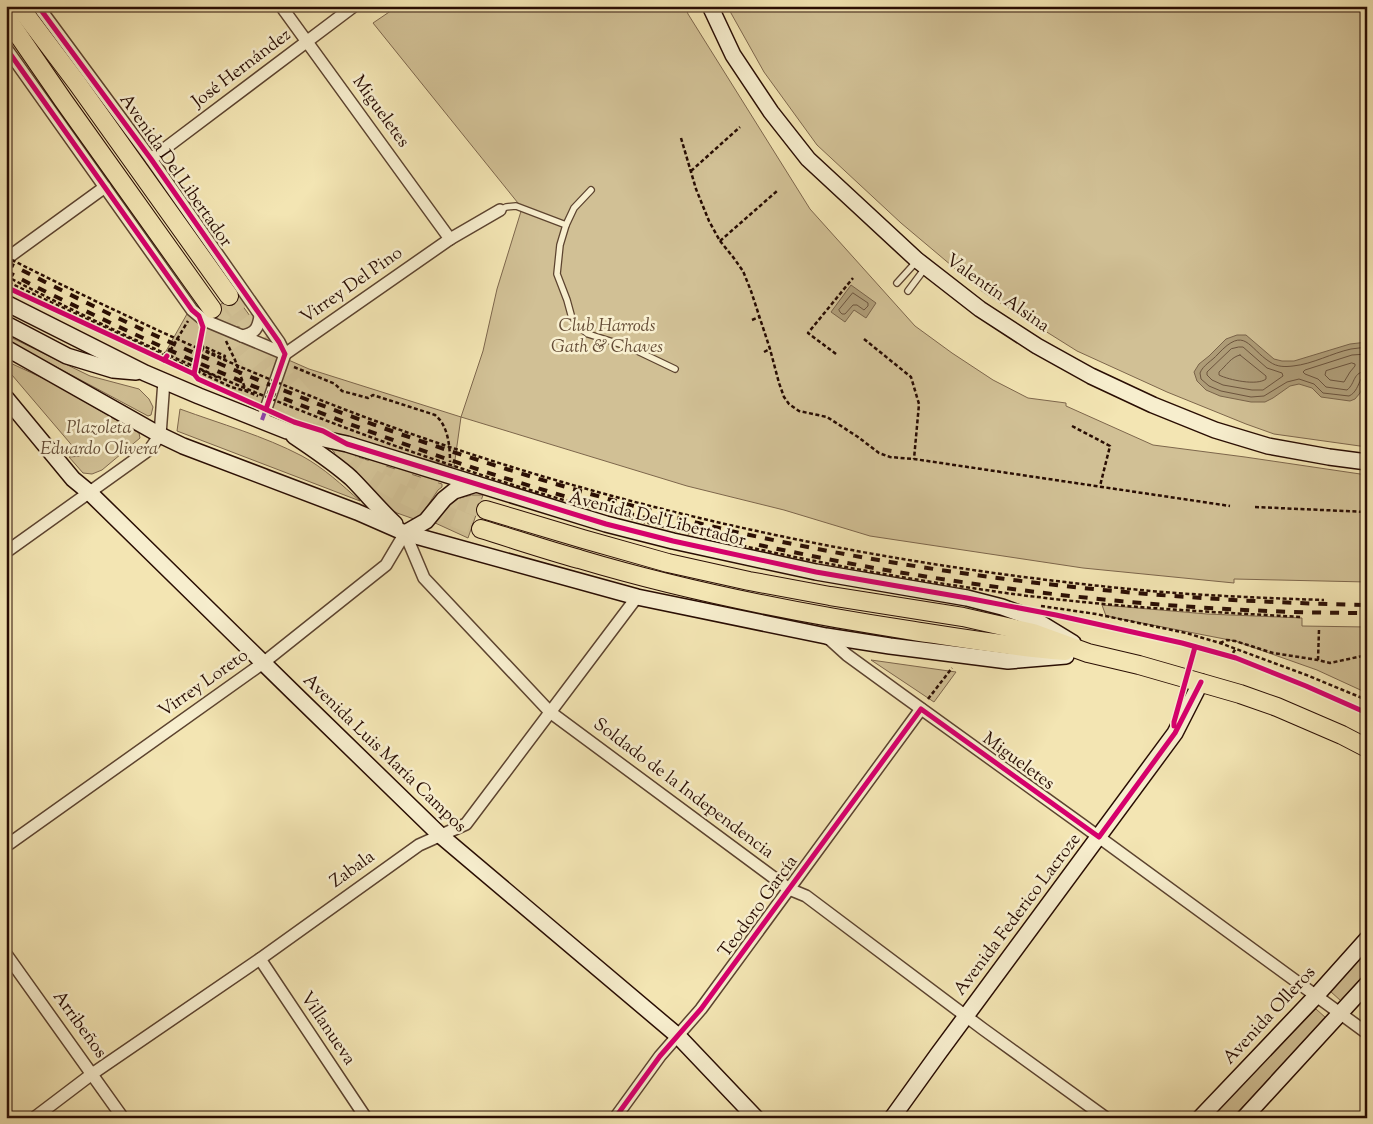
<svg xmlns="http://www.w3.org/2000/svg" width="1373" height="1124" font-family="'Sorts Mill Goudy',serif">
	<rect width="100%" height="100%" fill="#f3e5b3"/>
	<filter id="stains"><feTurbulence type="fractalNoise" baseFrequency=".004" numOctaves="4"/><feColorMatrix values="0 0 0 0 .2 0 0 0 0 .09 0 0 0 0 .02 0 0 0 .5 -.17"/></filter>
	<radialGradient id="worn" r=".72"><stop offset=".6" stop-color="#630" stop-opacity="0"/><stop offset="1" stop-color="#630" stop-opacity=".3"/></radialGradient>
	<!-- green -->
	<g fill="#d1c095" stroke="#7d664c">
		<path d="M398 6H685L688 14 810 209 915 326 952 353 993 380 1028 398 1066 403V406L1153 445 1245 457 1367 475V582L1234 579V583L1083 568 870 536 784 510 687 486 461 417 454 467 369 444 294 420 161 360 187 314 195 319 309 369 461 417 483 351 497 289 522 208 373 23Z"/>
		<path d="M727 6H1367V447L1274 434 1246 424 1167 392 1077 351 983 292 901 223 817 145 764 72Z"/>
		<path d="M234 294 250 316C248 338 217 321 206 316Z"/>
		<path d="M6 335 90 376 139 389 149 399 153 407 151 415 148 416 6 340Z"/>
		<path d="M6 361 49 381 139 433 140 438 102 470 92 474 83 473 69 457 81 456 6 368Z"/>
		<path d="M180 409C221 424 264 436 302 456 324 468 342 485 360 501L177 431Z"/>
		<path d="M330 448 442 484V487L438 490 420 517 414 519 397 513 392 510 361 478Z"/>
		<path d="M473 495H483L468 538 433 522C447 505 450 499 473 495Z"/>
		<path d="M1102 605 1207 614 1302 618V626L1367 627V693L1317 670 1235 641 1106 616Z"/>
		<path d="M871 660 956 672 934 702Z"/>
		<path d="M1367 950V973L1341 1001 1330 991Z"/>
		<path d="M1316 1009 1326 1018 1232 1118H1208Z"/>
	</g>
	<!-- water -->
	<g fill="#ae9c77" stroke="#796349">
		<path d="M851 285 876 303 866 318 854 310 845 322 831 312Z"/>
		<path d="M1237 335H1246L1274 359 1282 361H1294L1350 344 1367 342V378L1360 393 1355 399 1350 401 1321 397 1312 388 1299 384 1290 386 1273 398 1265 402H1251L1220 396 1206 390 1197 381 1194 372 1199 364 1209 356 1226 339Z"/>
	</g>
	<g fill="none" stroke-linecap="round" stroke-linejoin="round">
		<!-- shore -->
		<g stroke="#6c543d" stroke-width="1">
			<path d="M853 293 868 303V306L864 310 857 305H853L845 314H842L840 312 839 310Z"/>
			<path d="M1239 347H1243L1267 368 1282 373 1283 376 1263 390H1252L1223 385 1212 380 1207 375V372L1231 349Z"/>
			<path d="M1367 347C1362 348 1356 348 1351 349 1332 353 1313 364 1293 366 1285 367 1277 367 1270 362 1248 348 1245 325 1218 354 1212 361 1203 365 1200 373L1201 379 1209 386 1221 391 1251 397 1264 396 1287 382 1299 379 1314 384 1323 393 1349 396C1356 393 1358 385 1361 379L1367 378"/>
			<path d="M1367 354 1352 355 1305 370 1303 372 1305 374 1318 379 1326 387 1347 390C1356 383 1352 372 1367 371"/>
			<path d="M1240 355 1266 376V379C1257 386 1229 380 1219 375V372C1226 366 1231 357 1240 355Z"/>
			<path d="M1352 363 1355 364V366L1350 372 1344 382 1330 380 1325 375 1326 371Z"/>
		</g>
		<!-- primary-tunnel -->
		<g stroke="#d5c599" stroke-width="18" stroke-dasharray="18 9" stroke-linecap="butt">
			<path d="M229 296 287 378 321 417 367 454 398 472 443 495 486 510"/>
			<path d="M212 309C263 375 315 442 388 486 417 503 450 516 481 529"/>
		</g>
		<!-- lane casing -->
		<g stroke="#5c432f" stroke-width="8">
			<g id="lane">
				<path d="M591 190 574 208 566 225 560 245 557 274 567 300 573 322 588 334 629 347 675 369"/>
				<path d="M500 210 506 207 516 206 566 225"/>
				<path d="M897 283 916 262"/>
				<path d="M908 291 926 267"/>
			</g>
		</g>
		<!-- street casing -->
		<g stroke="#5c432f" stroke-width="14">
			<g id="street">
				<path d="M38 6 151 159 279 342 285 354"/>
				<path d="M281 6 450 239"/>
				<path d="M6 48 192 310 204 320 285 354"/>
				<path d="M151 159 354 6"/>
				<path d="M6 259 105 187"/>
				<path d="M242 336C255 333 258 329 260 316"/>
				<path d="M262 420 285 354 450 239 500 210"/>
				<path d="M405 533 424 578 550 712 789 889 806 896 983 1029 1106 1118"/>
				<path d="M6 552 150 449 160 435 164 381"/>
				<path d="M826 636 847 655 902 695 1081 824 1367 1033"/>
				<path d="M6 846 263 663 386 565 405 533"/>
				<path d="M6 954 123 1118"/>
				<path d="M260 959 366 1118"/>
				<path d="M34 1118 92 1074 260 959 419 845 466 824 637 597"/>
				<path d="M615 1118 660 1056 701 1009 921 709"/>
			</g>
		</g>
		<!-- secondary casing -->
		<g stroke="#290d03" stroke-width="18">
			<g id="secondary">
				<path d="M710 6 733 55 771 112 808 159 917 260 980 309 1037 346 1091 376 1153 405 1215 430 1268 446 1329 457 1367 462"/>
				<path d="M6 303 145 373 199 396 287 431 347 444 606 524 673 541 816 572 967 598 1002 607 1032 618 1073 643"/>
				<path d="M6 324 67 356 113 370 136 372"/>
				<path d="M6 348 160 435 183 446 357 512 405 533 637 597 826 636 890 646 1008 661 1066 656"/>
				<path d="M6 398 73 479 90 493 294 693 440 835 678 1036 756 1118"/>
				<path d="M294 436C313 449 333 462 351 478 366 493 379 509 395 524"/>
				<path d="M405 533 426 521 444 499 454 491 476 484"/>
				<path d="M892 1118 938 1054 1175 733 1201 682"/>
				<path d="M1200 1118 1316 996 1367 939"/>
				<path d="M1244 1118 1367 984"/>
			</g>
		</g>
		<!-- primary casing -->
		<g stroke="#290d03" stroke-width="20">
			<g id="primary">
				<path d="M19 6 77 83 229 296"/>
				<path d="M6 17 63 100 212 309"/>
				<path d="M486 510 583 539 668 563 749 581 830 596 963 617 1033 633 1088 653 1139 665 1240 694 1277 707 1342 735 1367 748"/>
				<path d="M481 529C514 539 546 550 579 559 686 591 797 613 908 630 960 638 1012 647 1065 651"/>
			</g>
		</g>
		<!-- path -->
		<g stroke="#290d03" stroke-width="2.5" stroke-dasharray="4 2.5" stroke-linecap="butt">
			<path d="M681 138 696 189 709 221 720 241 733 257 743 271 751 291 770 349 779 383 784 397 789 404 799 411 827 417 858 437 879 453 890 457 914 459 1230 506"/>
			<path d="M691 171 740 127"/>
			<path d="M720 241 777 191"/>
			<path d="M6 276 10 283 231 387 246 391 258 396"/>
			<path d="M752 320 759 317"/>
			<path d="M864 339 911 377 919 404 914 459"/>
			<path d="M226 341 235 360 246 391"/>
			<path d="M764 352 770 349"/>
			<path d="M836 354 808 333 853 278"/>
			<path d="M167 356 188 321"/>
			<path d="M224 358 225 356 203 346V349L226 360"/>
			<path d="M294 367 335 384 342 391 368 398 373 395 435 415C448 425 450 446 450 462"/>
			<path d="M199 372V369L221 379"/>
			<path d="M1072 426 1110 446 1100 486"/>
			<path d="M1255 507 1367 512"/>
			<path d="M1041 606 1096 614 1186 633 1220 643 1309 676 1367 700"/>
			<path d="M1220 643 1227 640 1235 641 1273 653 1318 660 1330 663 1367 655"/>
			<path d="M1233 653 1236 648"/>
			<path d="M1318 660 1319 630"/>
			<path d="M1364 680 1367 678"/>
			<path d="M928 699 952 668"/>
		</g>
		<!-- lane -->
		<use href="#lane" stroke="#f7eece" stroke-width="5.5"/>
		<!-- street -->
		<use href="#street" stroke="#f7eece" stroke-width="11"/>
		<!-- secondary -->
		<use href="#secondary" stroke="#f7eece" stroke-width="15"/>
		<!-- primary -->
		<use href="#primary" stroke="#f3e5b3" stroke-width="18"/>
		<!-- rail -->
		<g stroke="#290d03" stroke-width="4" stroke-dasharray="9 9" stroke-linecap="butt">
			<path d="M6 262C76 298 146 333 218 363 338 415 461 457 587 493 644 509 701 525 759 537 959 580 1162 601 1367 605"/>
			<path d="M6 271C35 287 65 301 94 315 173 353 252 387 334 418 441 459 550 495 662 522"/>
			<path d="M759 545C797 553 836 561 874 568 1036 596 1202 613 1367 613"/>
		</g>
		<!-- path-bridge -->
		<g stroke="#290d03" stroke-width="2.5" stroke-dasharray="4 2.5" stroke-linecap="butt">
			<path d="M6 257C117 313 230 365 346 410 604 508 877 566 1151 591 1209 596 1266 598 1324 600"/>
			<path d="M6 276C304 432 619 534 951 585 980 589 1009 594 1038 597 1126 608 1214 612 1302 617"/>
		</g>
		<!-- quiet -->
		<path stroke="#8e44ad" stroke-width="4" stroke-dasharray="8 4" stroke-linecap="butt" d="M262 420 267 406"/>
		<!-- cycleway casing -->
		<g stroke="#f7eece" stroke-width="8">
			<g id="cycleway">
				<path d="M38 6 151 159 279 342 285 354 266 409"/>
				<path d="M6 48 192 310 199 316 203 327 194 374"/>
				<path d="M6 287 164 360 167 356"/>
				<path d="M164 360 194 374 198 379 294 422 323 431 347 444 606 524 673 541 816 572 967 598 1056 615 1182 643 1236 658 1306 686 1367 713"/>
				<path d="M1174 726V722L1195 647"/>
				<path d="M615 1118 660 1056 701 1009 921 709 1099 837 1175 733 1201 682"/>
			</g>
		</g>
		<!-- cycleway -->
		<use href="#cycleway" stroke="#d6006c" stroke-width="5"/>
	</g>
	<g text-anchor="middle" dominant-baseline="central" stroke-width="5" stroke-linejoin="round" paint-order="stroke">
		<!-- street labels -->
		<g font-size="18" fill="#290d03" stroke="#f7eece">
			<text transform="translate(242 69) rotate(-37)">José Hernández</text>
			<text transform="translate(380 112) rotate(54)">Migueletes</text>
			<text transform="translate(175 171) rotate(55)">Avenida Del Libertador</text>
			<text transform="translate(352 286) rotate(-35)">Virrey Del Pino</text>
			<text transform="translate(997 294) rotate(35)">Valentín Alsina</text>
			<text transform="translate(657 520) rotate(14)">Avenida Del Libertador</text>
			<text transform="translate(204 684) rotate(-35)">Virrey Loreto</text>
			<text transform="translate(384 754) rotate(44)">Avenida Luis María Campos</text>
			<text transform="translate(1018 762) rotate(36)">Migueletes</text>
			<text transform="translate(683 789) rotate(37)">Soldado de la Independencia</text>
			<text transform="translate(353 870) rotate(-36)">Zabala</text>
			<text transform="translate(759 907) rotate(-54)">Teodoro García</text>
			<text transform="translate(1018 915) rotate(-53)">Avenida Federico Lacroze</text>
			<text transform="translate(1270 1016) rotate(-47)">Avenida Olleros</text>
			<text transform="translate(79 1025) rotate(54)">Arribeños</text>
			<text transform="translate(327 1029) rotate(56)">Villanueva</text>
		</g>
		<!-- park labels -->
		<g font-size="18" font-style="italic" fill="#644c36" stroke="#f7eece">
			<text x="607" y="327">Club Harrods<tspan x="607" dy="21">Gath &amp; Chaves</tspan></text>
			<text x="99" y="429">Plazoleta<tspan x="99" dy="21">Eduardo Olivera</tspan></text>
		</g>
	</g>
	<!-- margin -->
	<rect width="1373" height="1124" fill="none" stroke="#f3e5b3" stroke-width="25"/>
	<rect x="8" y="8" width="1358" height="1109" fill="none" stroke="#290d03" stroke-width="2.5"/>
	<rect x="12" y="12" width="1348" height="1099" fill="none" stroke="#290d03"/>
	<rect width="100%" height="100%" filter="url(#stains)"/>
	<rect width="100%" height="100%" fill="url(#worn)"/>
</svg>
